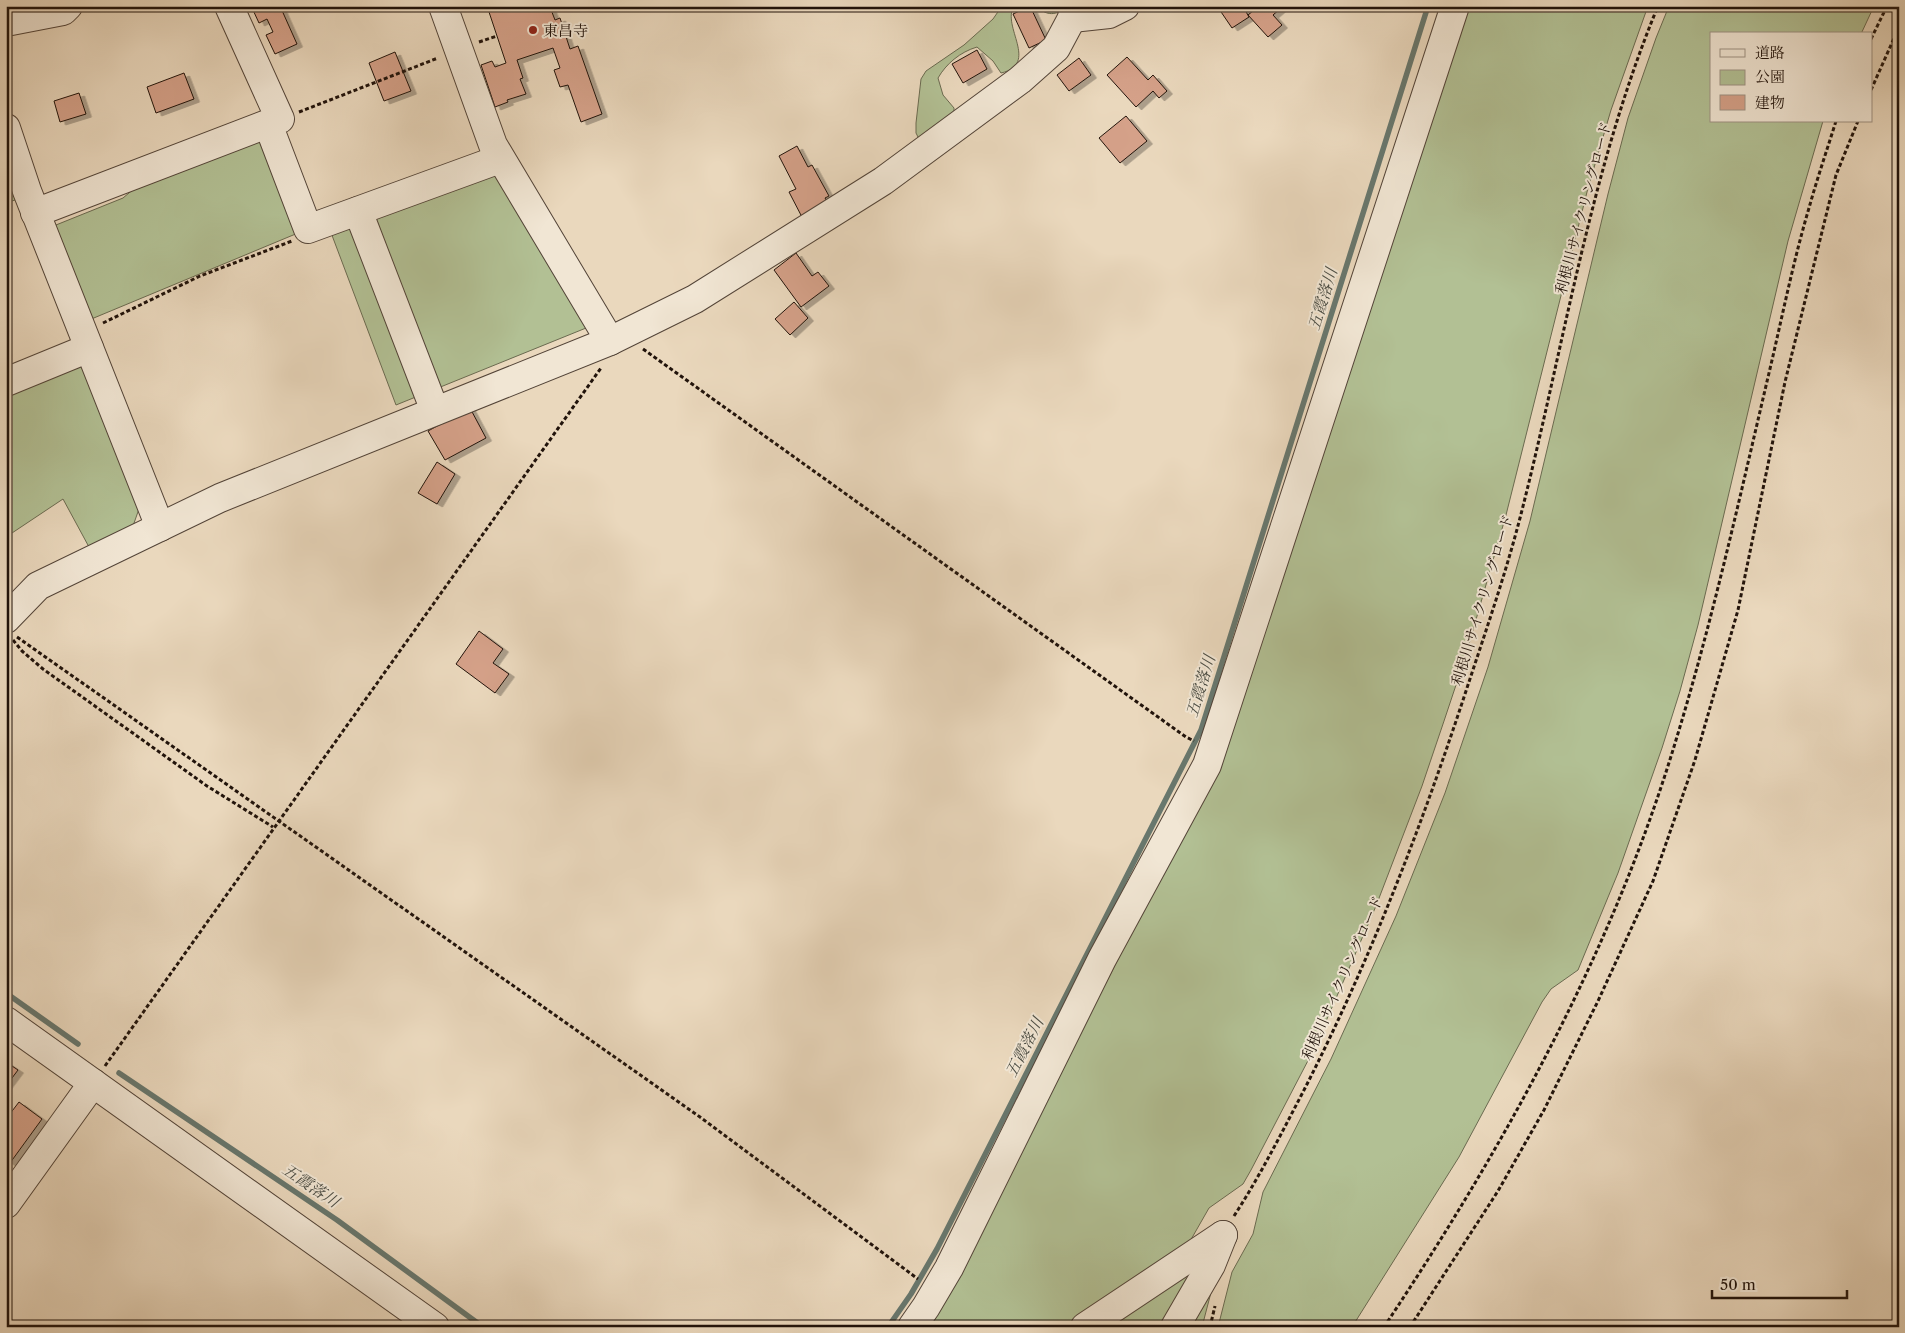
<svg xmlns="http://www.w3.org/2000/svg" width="1905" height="1333" font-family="'Libre Caslon Text','Noto Serif JP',serif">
	<defs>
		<filter id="shadow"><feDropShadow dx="5.5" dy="3" stdDeviation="0" flood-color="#0004"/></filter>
	</defs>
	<rect width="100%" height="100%" fill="#ead8bd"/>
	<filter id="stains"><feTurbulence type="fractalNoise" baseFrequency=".004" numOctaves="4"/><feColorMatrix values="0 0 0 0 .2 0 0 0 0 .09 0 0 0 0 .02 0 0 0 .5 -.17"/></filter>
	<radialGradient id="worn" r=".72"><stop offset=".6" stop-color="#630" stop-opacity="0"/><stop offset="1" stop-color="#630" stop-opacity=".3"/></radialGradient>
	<!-- green -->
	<g fill="#b2c094" stroke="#6a6a50">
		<path d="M1002 6H1014C1001 26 1040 64 1001 73L993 61 977 47C960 52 946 64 938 78L943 95 954 108V114L921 143 916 133V123L921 79 926 71 964 45 993 19Z"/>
		<path d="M1036 6H1066L1065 9C1053 16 1046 15 1036 6Z"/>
		<path d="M1462 6H1648L1611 110 1588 188 1506 515 1465 658 1444 721 1422 786 1376 906 1347 973 1313 1051 1251 1170 1243 1184 1209 1208 1189 1243 1066 1327H923L1064 1065 1217 765Z"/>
		<path d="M1669 6H1874L1861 34H1711V121H1823L1788 241 1698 625 1680 691 1662 748 1618 873 1578 970 1551 989 1542 1002 1459 1157 1352 1327H1218L1232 1272 1253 1234 1263 1192 1331 1059 1396 916 1445 793 1488 667 1530 521 1608 194 1628 118 1656 38Z"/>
		<path d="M264 138 298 233 89 320 51 227 123 198 136 187Z"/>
		<path d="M6 151 21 198 6 203Z"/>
		<path d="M493 167 591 326 396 405 330 230Z"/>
		<path d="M80 358 140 506 133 526 89 547 63 499 6 537V387Z"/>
		<path d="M1197 1264 1161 1327H1106Z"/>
		<path d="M1215 1277 1202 1327H1183Z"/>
	</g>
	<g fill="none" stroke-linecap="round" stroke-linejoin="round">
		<!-- stream -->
		<g stroke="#68776d" stroke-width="5.5">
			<path d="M6 993 78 1044"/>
			<path d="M119 1073 337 1220 483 1327"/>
			<path d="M888 1327 911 1294 937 1249 1201 730 1428 6"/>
		</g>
	</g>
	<!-- building -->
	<g fill="#d5a189" stroke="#21130b" filter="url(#shadow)">
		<path d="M249 6H280L297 44 275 54 266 35 273 32 267 19 259 23 253 10 251 11Z"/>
		<path d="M487 6H553L550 7 555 20 560 18 570 49 578 46 602 114 581 122 568 85 560 87 554 70 560 68 553 48 517 60 523 78 520 79 526 94 507 100 508 102 495 107 481 65 492 61 495 67 506 63Z"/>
		<path d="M1030 6 1046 40 1029 48 1013 14Z"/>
		<path d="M1217 6H1246L1245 10 1249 17 1232 28Z"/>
		<path d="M1259 6H1277L1280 9 1273 15 1282 25 1268 37 1248 15Z"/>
		<path d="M977 50 987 69 963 83 952 64Z"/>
		<path d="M395 52 411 91 384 101 369 63Z"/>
		<path d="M1127 57 1148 80 1153 75 1167 91 1159 98 1153 91 1136 107 1107 75Z"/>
		<path d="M1079 58 1091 75 1069 91 1057 75Z"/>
		<path d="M184 73 194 99 156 113 147 87Z"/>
		<path d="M79 93 86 114 60 122 54 101Z"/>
		<path d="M1126 116 1147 141 1120 163 1099 138Z"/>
		<path d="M797 146 808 167 812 165 829 196 825 198 829 205 803 219 789 192 796 189 779 156Z"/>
		<path d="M796 253 812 276 818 272 829 286 801 307 774 270Z"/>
		<path d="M794 302 808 318 790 335 775 319Z"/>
		<path d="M470 408 486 438 445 460 428 431Z"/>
		<path d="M437 462 455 474 437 504 418 493Z"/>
		<path d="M479 631 503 649 493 663 509 674 495 693 456 664Z"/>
		<path d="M6 1062 18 1070 6 1086Z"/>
		<path d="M19 1102 42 1119 10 1163 6 1160V1119Z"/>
	</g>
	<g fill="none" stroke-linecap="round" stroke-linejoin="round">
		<!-- minor casing -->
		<g stroke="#534438" stroke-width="30">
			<g id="minor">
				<path d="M443 6 493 145 610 341"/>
				<path d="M1072 18 1109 14 1125 6"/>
				<path d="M6 22 63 11 68 6"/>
				<path d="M268 124 308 229 500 159"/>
				<path d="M6 128 27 191 160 527"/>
				<path d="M358 211 435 411"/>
				<path d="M35 213 280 119 229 6"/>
				<path d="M6 382 89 348"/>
				<path d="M6 619 38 586 220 498 610 341 695 299 883 181 1020 80 1056 48 1072 18 1074 6"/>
				<path d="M6 1021 435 1327"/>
				<path d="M6 1204 93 1083"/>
				<path d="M912 1327 926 1307 949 1268 1102 959 1207 765 1455 6"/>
				<path d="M1085 1327 1223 1235"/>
				<path d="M1175 1327 1211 1265 1223 1235"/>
			</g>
		</g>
		<!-- path -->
		<g stroke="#21130b" stroke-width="3" stroke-dasharray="4 2.5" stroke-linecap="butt">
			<path d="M1871 39 1887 6"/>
			<path d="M479 42 497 36"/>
			<path d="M1871 90 1899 27"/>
			<path d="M299 112 438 58"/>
			<path d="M103 323 200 276 292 241"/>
			<path d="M643 349 1186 737 1194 741"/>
			<path d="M17 637 700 1117 918 1279"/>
			<path d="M13 640 22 651 43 669 207 786 273 827"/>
			<path d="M105 1066 601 368"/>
			<path d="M1234 1216C1260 1176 1281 1134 1303 1092 1369 963 1421 828 1466 691 1485 633 1505 576 1520 518 1564 347 1590 170 1658 6"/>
			<path d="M1210 1327 1215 1306"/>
			<path d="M1384 1327C1506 1144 1613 950 1676 740 1713 619 1740 496 1769 373 1782 318 1793 262 1809 208 1817 179 1827 150 1836 121"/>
			<path d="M1410 1327 1498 1191 1544 1110 1598 1001 1653 881 1695 760 1738 610 1785 382 1836 175 1858 121"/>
		</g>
		<!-- minor -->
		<use href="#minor" stroke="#f1e6d4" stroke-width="28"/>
	</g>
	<!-- markers -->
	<circle fill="#8f2418" stroke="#f1e6d4" stroke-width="2" cx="533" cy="30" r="5"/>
	<g text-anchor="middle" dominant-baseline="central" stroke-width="4" stroke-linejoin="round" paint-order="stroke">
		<!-- poi labels -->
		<g font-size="15" fill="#21130b" stroke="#f1e6d4" text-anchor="start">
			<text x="543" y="30">東昌寺</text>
		</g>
		<!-- street labels -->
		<g font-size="15" fill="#21130b" stroke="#f1e6d4">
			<text transform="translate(1583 208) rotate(-75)">利根川サイクリングロード</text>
			<text transform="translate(1482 600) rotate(-73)">利根川サイクリングロード</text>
			<text transform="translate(1342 978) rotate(-66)">利根川サイクリングロード</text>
		</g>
		<!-- water labels -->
		<g font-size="16" font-style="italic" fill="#4b4d44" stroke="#f1e6d4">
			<text transform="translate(1322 299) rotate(-73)">五霞落川</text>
			<text transform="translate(1200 686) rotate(-73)">五霞落川</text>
			<text transform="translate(1024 1047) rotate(-63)">五霞落川</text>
			<text transform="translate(311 1185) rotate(34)">五霞落川</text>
		</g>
	</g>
	<!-- margin -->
	<rect width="1905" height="1333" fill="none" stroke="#ead8bd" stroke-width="25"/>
	<rect x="8" y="8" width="1890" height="1318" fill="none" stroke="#21130b" stroke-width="2.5"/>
	<rect x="12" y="12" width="1880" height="1308" fill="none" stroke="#21130b"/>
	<!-- legend -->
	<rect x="1710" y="32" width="162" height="90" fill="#f1e6d4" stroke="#9e9284"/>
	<rect x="1720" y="49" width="25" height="8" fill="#f1e6d4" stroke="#9e9284"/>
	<text x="1755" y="58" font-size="15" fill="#21130b">道路</text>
	<rect x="1720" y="70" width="25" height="15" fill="#b2c094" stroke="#9e9284"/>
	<text x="1755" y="82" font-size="15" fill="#21130b">公園</text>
	<rect x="1720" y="95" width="25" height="15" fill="#d5a189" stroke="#9e9284"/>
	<text x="1755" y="108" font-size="15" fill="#21130b">建物</text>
	<!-- scale -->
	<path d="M1712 1290v8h135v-8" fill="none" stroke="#21130b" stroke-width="2.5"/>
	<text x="1720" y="1290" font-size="15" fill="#21130b" stroke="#f1e6d4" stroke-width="4" paint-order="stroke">50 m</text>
	<rect width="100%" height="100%" filter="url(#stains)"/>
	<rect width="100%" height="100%" fill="url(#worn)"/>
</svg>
